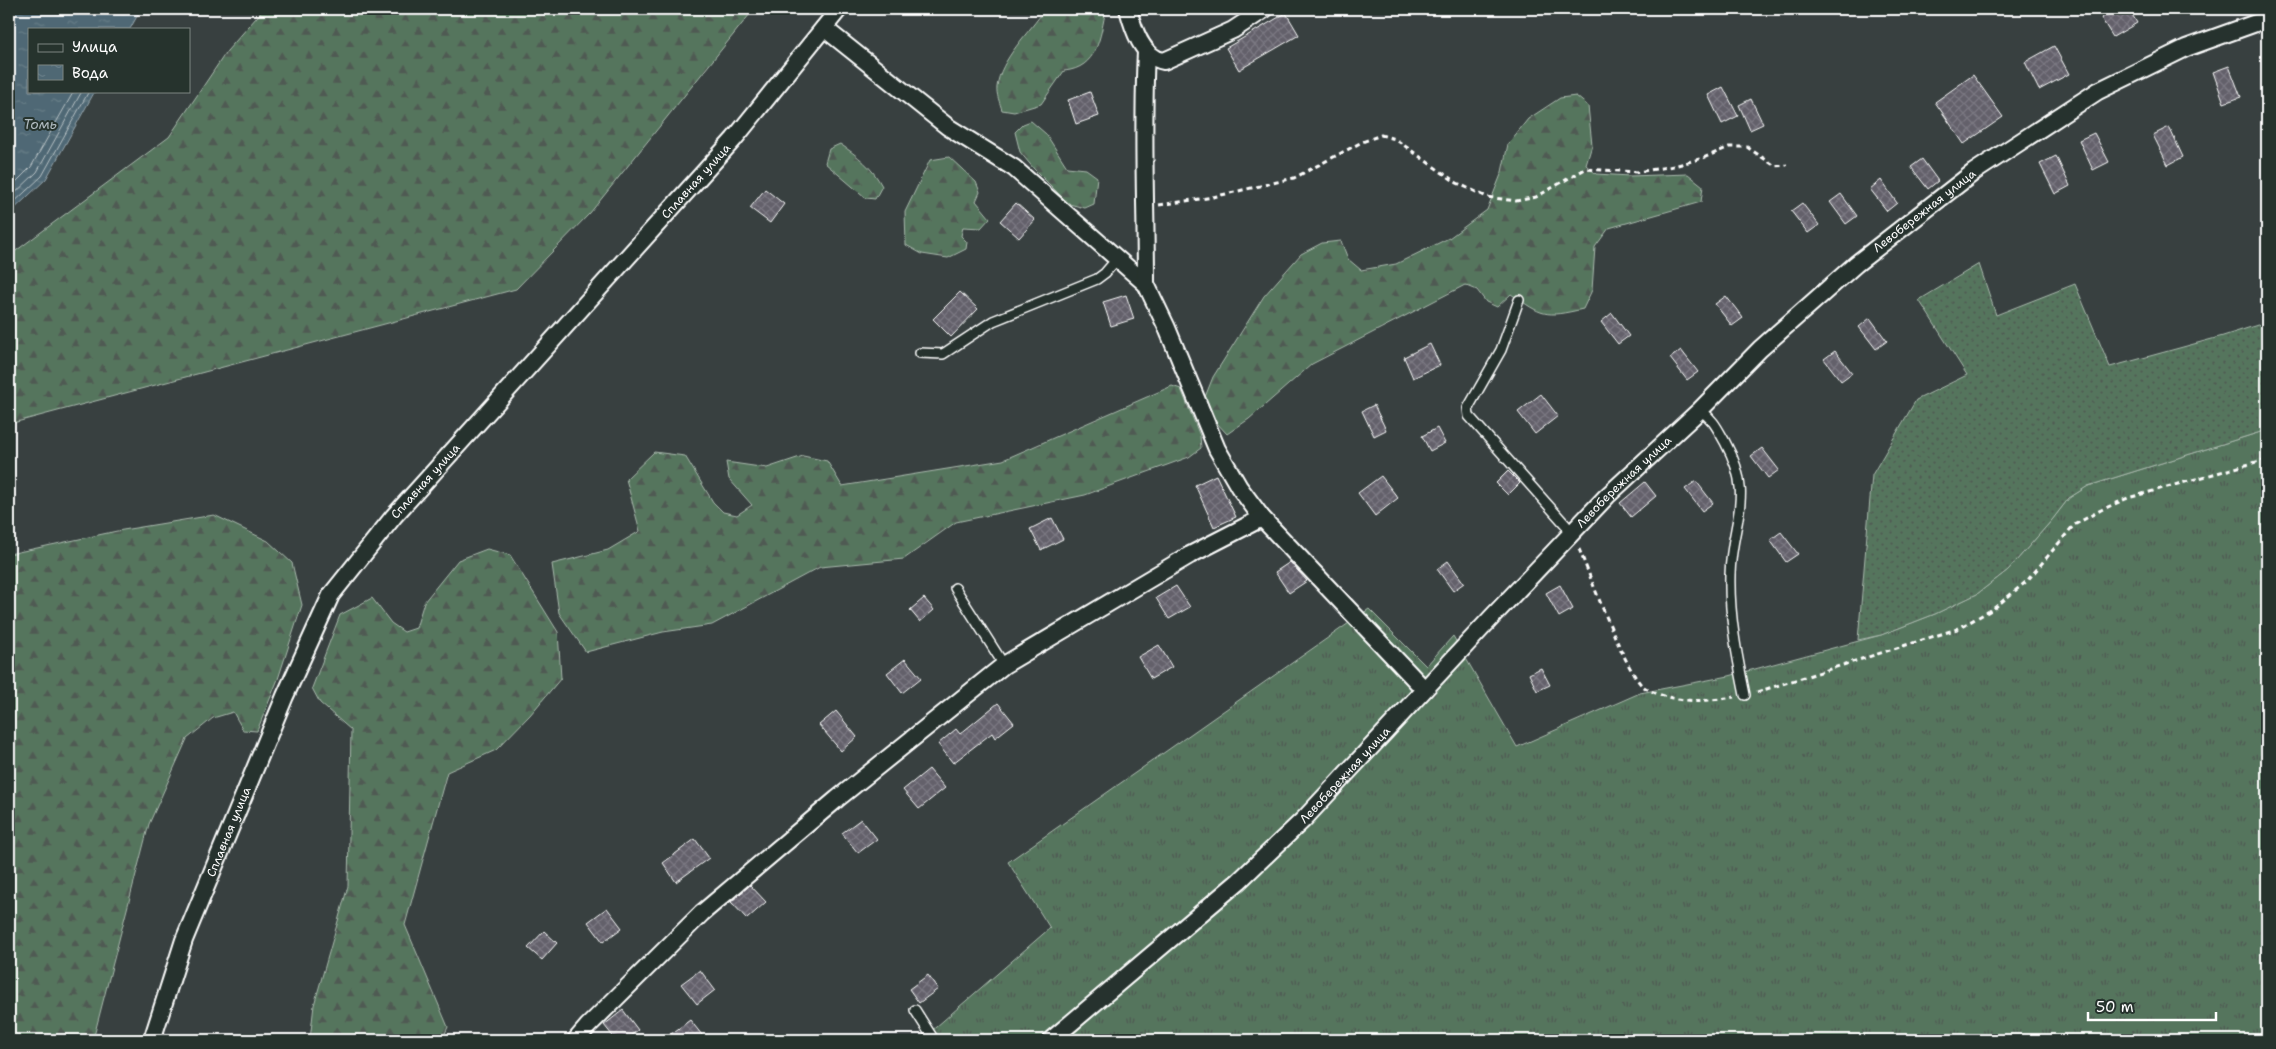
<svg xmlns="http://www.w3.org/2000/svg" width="2276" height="1049" font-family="'Shantell Sans',sans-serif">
	<defs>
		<pattern id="grass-tufts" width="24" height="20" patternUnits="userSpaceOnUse" patternTransform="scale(1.25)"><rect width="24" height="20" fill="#55745d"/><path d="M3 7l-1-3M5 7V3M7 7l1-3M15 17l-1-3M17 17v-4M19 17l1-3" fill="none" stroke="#4f5a52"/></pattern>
		<pattern id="forest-firs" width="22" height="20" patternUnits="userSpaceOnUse" patternTransform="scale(1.25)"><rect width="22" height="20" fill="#55745d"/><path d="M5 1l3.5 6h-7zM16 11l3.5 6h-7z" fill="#4f5a52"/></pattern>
		<pattern id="garden-dots" width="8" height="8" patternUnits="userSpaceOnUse" patternTransform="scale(1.25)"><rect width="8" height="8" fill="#55745d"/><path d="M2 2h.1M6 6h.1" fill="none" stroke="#4f5a52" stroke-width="1.8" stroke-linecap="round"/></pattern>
		<pattern id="water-ripples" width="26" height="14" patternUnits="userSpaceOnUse" patternTransform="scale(1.25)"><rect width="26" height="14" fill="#4f6874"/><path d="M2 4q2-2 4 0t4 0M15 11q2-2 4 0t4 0" fill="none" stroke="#697f89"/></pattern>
		<pattern id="building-cross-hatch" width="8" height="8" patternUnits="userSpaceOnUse" patternTransform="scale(1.25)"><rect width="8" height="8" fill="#63606b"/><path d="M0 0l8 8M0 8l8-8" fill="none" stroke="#7a7881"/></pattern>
	</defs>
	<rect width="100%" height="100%" fill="#384040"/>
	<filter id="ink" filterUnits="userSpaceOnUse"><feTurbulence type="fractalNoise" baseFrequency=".02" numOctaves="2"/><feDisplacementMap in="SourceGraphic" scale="10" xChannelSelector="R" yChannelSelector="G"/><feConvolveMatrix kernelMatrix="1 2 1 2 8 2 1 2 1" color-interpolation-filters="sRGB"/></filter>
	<g filter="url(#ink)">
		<!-- grass -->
		<path fill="url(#grass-tufts)" stroke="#aabaae" d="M2267 430V1040H921L1050 928 1008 862 1369 609 1426 666 1453 636 1517 747 1640 693 1729 676 1881 635 1935 614 1977 594 2008 570 2052 520 2069 498 2088 486Z"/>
		<!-- forest -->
		<g fill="url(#forest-firs)" stroke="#aabaae">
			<path d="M264 9H754L590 213 516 289 9 424V256L169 137 227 51Z"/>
			<path d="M1045 9H1106C1100 37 1098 68 1064 71L1041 104 1014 112 1002 110C1000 103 996 94 997 87 1000 59 1030 32 1045 9Z"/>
			<path d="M1576 96 1588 106 1592 145 1586 165 1596 174 1630 176 1688 174 1703 186 1701 202 1609 228 1595 247 1592 290 1583 309C1544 318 1543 316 1511 294L1497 307 1486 302 1477 290 1465 285 1312 364 1249 419 1227 434 1215 421 1205 397 1213 377 1264 296 1301 254 1322 243 1341 241 1348 259 1361 270 1396 264 1449 238 1487 210 1502 172 1508 144 1528 119 1560 98Z"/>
			<path d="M1031 121 1046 134 1067 167 1086 169 1097 177 1094 204 1085 208 1069 204 1034 169 1020 152 1015 132 1023 124Z"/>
			<path d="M840 144C858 156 872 167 882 186L875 199 866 198 825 163 829 149Z"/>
			<path d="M949 157 976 182 980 192 976 201 990 218 981 228 963 227 961 236 967 242 966 249 948 258 922 254 906 245 905 212 930 160Z"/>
			<path d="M1172 386 1181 389 1200 436 1201 448 1189 457 1085 495 956 522 904 559 820 567 712 625 663 632 586 652 559 613 552 564 608 550 640 531 626 479 654 452 685 456 713 502 723 512 737 515 752 505 729 479 726 462 767 468 803 456 827 461 842 486 1003 460Z"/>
			<path d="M214 515 268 541 292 563 302 605 278 679 257 731 243 730 233 712 213 718 187 739 149 824 93 1040H9V554L117 531Z"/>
			<path d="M487 549 510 555 558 632 561 678 530 715 496 750 447 772 405 925 448 1027 442 1040H310L314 1005 348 886 351 730 320 703 312 688 340 615 372 598 391 623 404 632 416 628 424 602 458 560Z"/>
		</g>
		<!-- garden -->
		<path fill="url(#garden-dots)" stroke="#aabaae" d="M1979 264 1996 315 2075 284 2110 367 2223 336 2267 322V430L2088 486 2069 498 2052 520 2008 570 1977 594 1935 614 1881 635 1858 640 1872 475 1916 400 1967 375 1919 300Z"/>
		<!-- water -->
		<path fill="url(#water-ripples)" stroke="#95a4ac" d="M9 9H141L130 29H29V91H95L46 179 9 214Z"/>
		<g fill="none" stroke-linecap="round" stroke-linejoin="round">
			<!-- shore -->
			<g stroke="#b9c3c7" stroke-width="1">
				<path d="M9 189 31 167 74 91"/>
				<path d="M9 199 37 172 82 91"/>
				<path d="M9 207 42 176 89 91"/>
			</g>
		</g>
		<!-- building -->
		<g fill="url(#building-cross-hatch)" stroke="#fff">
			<path d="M2116 9H2129L2137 23 2113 37 2101 18Z"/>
			<path d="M1286 13 1299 35 1239 70 1226 48Z"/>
			<path d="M2054 46 2069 74 2039 90 2025 62Z"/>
			<path d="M2229 66 2241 97 2224 103 2213 72Z"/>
			<path d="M1973 75 2003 117 1964 144 1935 102Z"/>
			<path d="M1723 87 1738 116 1722 124 1708 95Z"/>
			<path d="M1090 92 1099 116 1076 124 1068 100Z"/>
			<path d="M1751 99 1763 124 1750 130 1739 105Z"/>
			<path d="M2169 127 2183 157 2168 165 2153 135Z"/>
			<path d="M2094 133 2109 162 2093 170 2079 140Z"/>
			<path d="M2056 156 2070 186 2055 194 2040 164Z"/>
			<path d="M1922 159 1938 181 1928 189 1911 167Z"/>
			<path d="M1881 180 1897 203 1887 211 1870 189Z"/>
			<path d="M765 189 784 204 770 223 750 208Z"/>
			<path d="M1841 194 1857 216 1846 224 1830 202Z"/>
			<path d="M1016 203 1035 220 1019 238 1000 221Z"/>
			<path d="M1802 203 1819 225 1808 233 1791 211Z"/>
			<path d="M960 292 978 309 951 337 933 319Z"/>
			<path d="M1126 295 1134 319 1111 326 1103 302Z"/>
			<path d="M1726 296 1743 318 1732 326 1715 304Z"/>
			<path d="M1612 313 1629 336 1618 344 1601 322Z"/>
			<path d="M1870 318 1887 341 1876 349 1859 327Z"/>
			<path d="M1430 344 1440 365 1413 378 1404 357Z"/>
			<path d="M1681 350 1698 372 1687 380 1670 358Z"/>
			<path d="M1835 351 1852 373 1841 381 1824 359Z"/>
			<path d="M1541 394 1558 416 1535 434 1518 412Z"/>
			<path d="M1374 405 1386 430 1374 436 1362 411Z"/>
			<path d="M1437 428 1445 443 1430 451 1422 436Z"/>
			<path d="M1762 448 1779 470 1768 478 1751 456Z"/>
			<path d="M1508 471 1520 483 1508 495 1496 483Z"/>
			<path d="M1216 475 1236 517 1214 527 1195 485Z"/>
			<path d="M1381 476 1398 498 1375 516 1358 493Z"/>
			<path d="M1696 481 1713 503 1702 511 1685 489Z"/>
			<path d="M1645 482 1656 496 1631 517 1620 503Z"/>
			<path d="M1052 518 1063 539 1041 550 1030 529Z"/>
			<path d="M1781 532 1798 554 1786 562 1770 540Z"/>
			<path d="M1448 561 1464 583 1453 591 1437 569Z"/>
			<path d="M1290 562 1307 581 1289 593 1275 572Z"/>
			<path d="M1560 585 1573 609 1559 617 1546 593Z"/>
			<path d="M1176 586 1190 607 1169 619 1156 598Z"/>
			<path d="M924 598 934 610 920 622 910 610Z"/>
			<path d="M1159 645 1172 667 1151 679 1138 657Z"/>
			<path d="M905 659 921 678 902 693 887 673Z"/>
			<path d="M1541 668 1550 685 1537 691 1529 674Z"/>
			<path d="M998 703 1014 723 995 738 992 733 953 763 938 744 956 729 960 734Z"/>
			<path d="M836 711 857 737 841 751 819 725Z"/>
			<path d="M929 769 945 788 919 809 903 790Z"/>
			<path d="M861 819 877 839 858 853 842 833Z"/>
			<path d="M695 839 709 858 676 882 663 863Z"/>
			<path d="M750 885 766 902 747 919 731 902Z"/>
			<path d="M607 908 622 928 603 942 588 922Z"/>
			<path d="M544 931 557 943 542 960 528 948Z"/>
			<path d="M700 970 715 990 697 1004 681 984Z"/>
			<path d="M928 975 938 989 919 1003 909 989Z"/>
			<path d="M623 1010 638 1030 625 1040H616L604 1025Z"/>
			<path d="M690 1020 706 1040H663Z"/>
		</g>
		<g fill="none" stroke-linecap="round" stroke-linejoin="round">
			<!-- lane casing -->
			<g stroke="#fff" stroke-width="12">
				<g id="lane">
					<path d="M1519 300 1501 350 1468 408 1469 416 1572 532"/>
					<path d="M920 353 943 354 993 321 1097 279 1105 273 1117 259"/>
					<path d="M1700 410C1714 420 1717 428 1725 442 1756 498 1731 521 1730 575 1729 616 1737 656 1745 695"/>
					<path d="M955 588 1004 665"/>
					<path d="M915 1010 934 1040"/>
				</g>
			</g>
			<!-- street casing -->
			<g stroke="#fff" stroke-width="20">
				<g id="street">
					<path d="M1128 9C1133 28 1142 58 1164 61L1233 30 1265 9"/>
					<path d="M824 28 948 127 1014 168 1146 284 1167 328 1217 449 1239 487 1262 518 1424 689"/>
					<path d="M1146 284C1146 207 1142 130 1146 52"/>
					<path id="s1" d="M152 1040 184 940 285 696 331 595 394 516 734 139 839 9"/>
					<path d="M576 1040 588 1026 702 913 837 799 1004 665 1190 555 1262 518"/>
					<path id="s2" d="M1051 1040 1239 881 1304 819 1492 617 1607 496 1700 410 1760 349 1856 264 1974 172 2098 91 2186 48 2267 19"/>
				</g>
			</g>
			<!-- path -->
			<g stroke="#fff" stroke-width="3" stroke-dasharray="5 4" stroke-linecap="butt">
				<path d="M1159 205 1213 197 1294 178 1362 142 1381 135 1395 139 1457 183 1487 197 1516 201 1536 197 1585 169 1637 172 1674 166 1703 158 1729 147H1747L1775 166 1787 165"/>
				<path d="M1579 549C1589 573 1627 676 1644 687 1671 704 1705 702 1734 697"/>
				<path d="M1757 692 1957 629 1993 609 2027 581 2074 525 2101 510 2128 498 2267 459"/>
			</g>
			<!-- lane -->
			<use href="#lane" stroke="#26332d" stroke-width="9"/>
			<!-- street -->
			<use href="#street" stroke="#26332d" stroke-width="16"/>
		</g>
	</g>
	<g text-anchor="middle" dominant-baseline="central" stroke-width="4" stroke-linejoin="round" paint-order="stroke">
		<!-- street labels -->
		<g font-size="12" fill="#fff" stroke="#26332d">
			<text stroke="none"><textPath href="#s1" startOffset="1032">Сплавная улица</textPath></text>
			<text stroke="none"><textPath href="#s2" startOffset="1206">Левобережная улица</textPath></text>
			<text stroke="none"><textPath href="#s1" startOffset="628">Сплавная улица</textPath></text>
			<text stroke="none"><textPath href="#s2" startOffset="801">Левобережная улица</textPath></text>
			<text stroke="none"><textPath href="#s2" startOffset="396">Левобережная улица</textPath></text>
			<text stroke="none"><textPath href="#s1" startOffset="222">Сплавная улица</textPath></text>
		</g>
		<!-- water labels -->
		<g font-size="14" font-style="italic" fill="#b0bbc0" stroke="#26332d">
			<text x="40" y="124">Томь</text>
		</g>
	</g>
	<!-- margin -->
	<rect width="2276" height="1049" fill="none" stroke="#26332d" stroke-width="30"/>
	<rect x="15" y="15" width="2246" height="1019" fill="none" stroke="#fff" stroke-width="2" filter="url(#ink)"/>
	<!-- legend -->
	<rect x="28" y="28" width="162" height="65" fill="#26332d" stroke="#7d8581"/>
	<rect x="38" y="44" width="25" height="8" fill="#26332d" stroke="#7d8581"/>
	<text x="72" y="52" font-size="15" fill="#ffffff">Улица</text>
	<rect x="38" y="65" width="25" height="15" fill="url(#water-ripples)" stroke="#7d8581"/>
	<text x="72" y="78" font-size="15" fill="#ffffff">Вода</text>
	<!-- scale -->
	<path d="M2088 1012v8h128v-8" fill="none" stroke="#ffffff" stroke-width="2.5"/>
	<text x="2096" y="1012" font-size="15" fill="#ffffff" stroke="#26332d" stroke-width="4" paint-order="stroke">50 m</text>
</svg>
